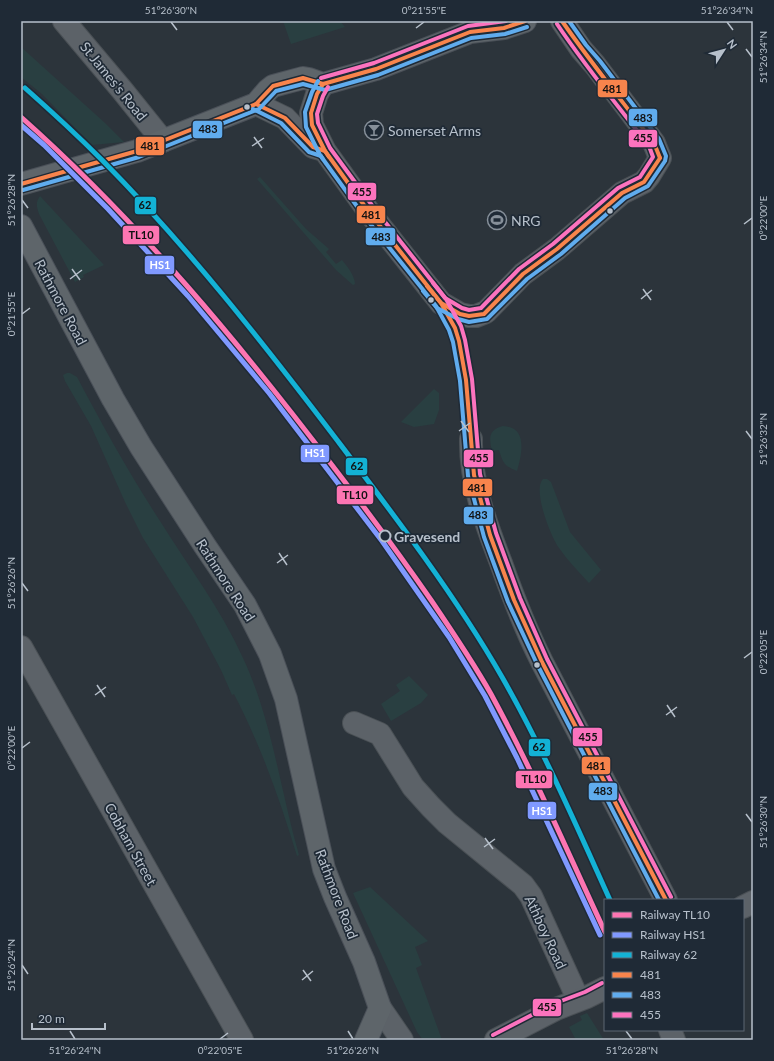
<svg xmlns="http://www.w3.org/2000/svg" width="774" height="1061" font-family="Lato,sans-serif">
	<rect width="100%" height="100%" fill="#2c343b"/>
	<!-- green -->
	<g fill="#293f41">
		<path d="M283 21H340L345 27 291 44Z"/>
		<path d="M21 47 105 123 124 142 92 145 42 94 21 77Z"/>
		<path d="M260 177 306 229 329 249 326 252 336 264 342 260C347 266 355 276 355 284L353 285 336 270 257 179Z"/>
		<path d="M40 196 104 265 83 275 84 277 75 282 39 214C37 207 35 203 40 196Z"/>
		<path d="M67 373H70L77 377C103 426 130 475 160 521 188 566 221 609 243 658 272 720 280 789 299 855L297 856C280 800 261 746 234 694L232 695 221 670 193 617 143 538 125 502 91 426 65 381 63 375Z"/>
		<path d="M434 389 439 393V410L434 424 414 427 401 422Z"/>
		<path d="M503 426C528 427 522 454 517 471 504 466 503 463 499 450L492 451C489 438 488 430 503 426Z"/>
		<path d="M543 479H547L551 482 570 532 601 570 589 583C579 572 568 561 559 548 551 537 532 490 543 479Z"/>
		<path d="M409 676 428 695 421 703 391 721 381 704 400 691 396 685Z"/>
		<path d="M370 887 428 941 415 947 422 965 416 968 442 1040H423L417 1032 353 893Z"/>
		<path d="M587 1013 604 1040H576L569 1027 582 1020 580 1016Z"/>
	</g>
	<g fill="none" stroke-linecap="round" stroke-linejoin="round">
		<!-- street casing -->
		<g stroke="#4a5055" stroke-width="24">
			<g id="street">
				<path d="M64 21 122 90 163 141"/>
				<path d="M323 84 317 94 311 113 312 125 325 151 369 212 441 303 460 314 469 316H476L486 312 523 274 557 249 622 193 644 182 649 176 660 158 654 143 595 65 581 49 562 21"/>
				<path d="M256 104 285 118 313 147 320 149"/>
				<path d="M471 439C470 482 486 524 501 563 513 597 526 630 542 662L666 900"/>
				<path d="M21 647 242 1040"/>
				<path d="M354 723 380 734 413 787 431 807 447 823 523 885 531 896 578 999"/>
				<path d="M743 907 753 902"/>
				<path d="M380 1008 402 1040"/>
				<path d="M670 1030 674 1040"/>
				<path d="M496 1040 556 1009 587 997 605 988"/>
			</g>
		</g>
		<!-- primary casing -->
		<g stroke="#4a5058" stroke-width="24">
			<g id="primary">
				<path d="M21 184 137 151 256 104 268 90 273 86 284 83 303 78 309 79 323 84 376 69 470 32 504 28 525 21"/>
				<path d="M21 226 113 399 141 447 205 546 245 605 270 654 286 699 324 869 335 897 364 962 380 1008 366 1040"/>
			</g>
		</g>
		<!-- street -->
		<use href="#street" stroke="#5c6268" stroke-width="22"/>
		<!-- primary -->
		<use href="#primary" stroke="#5e656a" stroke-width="22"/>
		<!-- bus-1 casing -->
		<g stroke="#1f2a36" stroke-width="7">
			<g id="bus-1">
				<path d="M562 21C591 63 623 102 654 143L660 158"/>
				<path d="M323 84 317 94 311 113 312 125 325 151 369 212 441 303 455 328 459 341 466 380 474 475 490 535 514 600 542 662 666 900"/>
				<path d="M256 104 285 118 313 147 325 151 329 157"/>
				<path d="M21 184 137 151 256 104 273 86 303 78 323 84 376 69 470 32 504 28 525 21"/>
				<path d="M427 286 441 303 460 314 469 316 484 314 523 274 557 249 622 193 644 182 660 158"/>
			</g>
		</g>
		<!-- bus-2 casing -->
		<g stroke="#1f2a36" stroke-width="7">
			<g id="bus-2">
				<path d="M318 81 312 92 305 112 306 127 320 155 364 216 436 306 449 330 453 342 460 381 468 476 484 537 508 602 537 664 659 900"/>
				<path d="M253 109 281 123 309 152 321 156 323 159"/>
				<path d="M23 190 139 157 259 109 276 91 303 84 325 90 378 75 471 38 505 34 527 27"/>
				<path d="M423 291 437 308 458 319 469 322 487 319 527 279 561 254 625 198 648 186 665 161 666 156 659 139 600 61 586 45 569 21"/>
			</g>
		</g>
		<!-- bus-3 casing -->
		<g stroke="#1f2a36" stroke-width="7">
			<g id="bus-3">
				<path d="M321 78 374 63 468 26 506 21"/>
				<path d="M328 87 323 96 317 114 318 123 330 148 374 208 446 299 461 326 465 340 472 379 480 474 496 533 520 598 547 659 671 897"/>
				<path d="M433 283 445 298 462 308 469 310 481 308 519 269 553 244 618 188 640 177 653 157 649 146C618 106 585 66 557 24"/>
				<path d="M493 1035 553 1004 585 992 602 983"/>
			</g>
		</g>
		<!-- bus-1 -->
		<use href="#bus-1" stroke="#f8844c" stroke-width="4"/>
		<!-- bus-2 -->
		<use href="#bus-2" stroke="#60acee" stroke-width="4"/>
		<!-- bus-3 -->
		<use href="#bus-3" stroke="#fc73be" stroke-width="4"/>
		<!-- rail-1 casing -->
		<g stroke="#1f2a36" stroke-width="8">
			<path id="rail-1" d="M21 117C139 222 240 344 335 469 368 512 400 555 431 600 452 631 473 662 491 694 533 771 568 853 605 932"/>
		</g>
		<!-- rail-2 casing -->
		<g stroke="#1f2a36" stroke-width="8">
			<path id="rail-2" d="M21 125 44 145 108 209 188 296 269 393 382 541 449 637 485 696 517 758 600 935"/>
		</g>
		<!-- rail-3 casing -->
		<g stroke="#1f2a36" stroke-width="8">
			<path id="rail-3" d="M25 88C51 111 77 135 102 160 188 247 263 343 337 440 394 515 455 595 502 677 543 749 576 825 610 900"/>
		</g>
		<!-- rail-1 -->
		<use href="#rail-1" stroke="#fc75b2" stroke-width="5"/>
		<!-- rail-2 -->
		<use href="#rail-2" stroke="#8099ff" stroke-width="5"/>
		<!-- rail-3 -->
		<use href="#rail-3" stroke="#13b2d5" stroke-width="5"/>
	</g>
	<!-- ticks -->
	<path fill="none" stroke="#b7c0cb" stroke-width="1.5" d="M171 22 177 30M727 22 733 30M416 28 424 22M746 49 752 57M254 137 262 148M252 146 264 138M22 200 28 208M744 224 752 218M72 269 80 280M70 279 82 270M643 289 651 300M641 299 652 290M22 314 30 308M461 421 469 432M459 431 470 423M746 431 752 439M279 553 287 565M277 563 288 555M22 583 28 591M744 658 752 652M97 685 105 697M95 695 106 687M667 705 675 717M666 715 677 707M22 748 30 742M746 814 752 822M485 838 493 849M484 847 495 839M22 965 28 974M303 970 311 981M302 980 313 971M70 1031 75 1039M348 1031 353 1039M626 1031 632 1039M220 1039 228 1033"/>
	<!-- icons -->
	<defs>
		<g id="bar-ring" transform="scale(1)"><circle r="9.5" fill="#1f2a36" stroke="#868f99" stroke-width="1.5"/><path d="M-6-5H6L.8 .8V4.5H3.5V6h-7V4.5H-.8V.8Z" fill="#868f99"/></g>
		<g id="stadium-ring" transform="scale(1)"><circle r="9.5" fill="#1f2a36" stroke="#868f99" stroke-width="1.5"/><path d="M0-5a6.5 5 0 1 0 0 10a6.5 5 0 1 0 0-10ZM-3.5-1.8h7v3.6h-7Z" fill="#868f99"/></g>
	</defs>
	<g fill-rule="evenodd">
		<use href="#bar-ring" x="374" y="130"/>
		<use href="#stadium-ring" x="497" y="220"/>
	</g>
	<!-- markers -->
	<g fill="#b7c0cb" stroke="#1f2a36" stroke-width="1.5">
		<circle cx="247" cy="107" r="3.5"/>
		<circle cx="610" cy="211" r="3.5"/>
		<circle cx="431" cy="300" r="3.5"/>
		<circle cx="537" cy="665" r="3.5"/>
	</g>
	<circle fill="#1f2a36" stroke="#b7c0cb" stroke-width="2" cx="385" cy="536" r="5.5"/>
	<g text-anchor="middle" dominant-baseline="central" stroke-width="3.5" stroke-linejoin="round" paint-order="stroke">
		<!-- street labels -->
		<g font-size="14" fill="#b7c0cb" stroke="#1f2a36">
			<text transform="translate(114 81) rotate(51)">St James's Road</text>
			<text transform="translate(61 302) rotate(62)">Rathmore Road</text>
			<text transform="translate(226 580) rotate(57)">Rathmore Road</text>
			<text transform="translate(131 844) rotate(61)">Cobham Street</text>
			<text transform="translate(337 894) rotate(69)">Rathmore Road</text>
			<text transform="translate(546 932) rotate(65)">Athboy Road</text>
		</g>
		<!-- poi labels -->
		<g font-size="14" fill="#b7c0cb" stroke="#1f2a36" text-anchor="start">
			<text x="388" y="130">Somerset Arms</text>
			<text x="511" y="220">NRG</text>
		</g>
		<!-- stop labels -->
		<g font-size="14" font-weight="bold" fill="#b7c0cb" stroke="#1f2a36" text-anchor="start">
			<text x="394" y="536">Gravesend</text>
		</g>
	</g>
	<g stroke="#1f2a36" stroke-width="1.5">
		<rect x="597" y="79" width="31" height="19" rx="4" fill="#f8844c"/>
		<rect x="628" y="108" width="30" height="19" rx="4" fill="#60acee"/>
		<rect x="192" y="120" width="31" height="19" rx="4" fill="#60acee"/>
		<rect x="628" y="129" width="30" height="19" rx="4" fill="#fc73be"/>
		<rect x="135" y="136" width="30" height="20" rx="4" fill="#f8844c"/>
		<rect x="347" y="182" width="30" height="19" rx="4" fill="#fc73be"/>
		<rect x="134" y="196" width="23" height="19" rx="4" fill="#13b2d5"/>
		<rect x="356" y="205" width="30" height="19" rx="4" fill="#f8844c"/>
		<rect x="122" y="225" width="38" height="20" rx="4" fill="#fc75b2"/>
		<rect x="365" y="227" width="31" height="19" rx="4" fill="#60acee"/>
		<rect x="144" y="255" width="31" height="20" rx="4" fill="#8099ff"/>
		<rect x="300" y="444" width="30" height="19" rx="4" fill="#8099ff"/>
		<rect x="463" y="449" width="31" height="19" rx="4" fill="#fc73be"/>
		<rect x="345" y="457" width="23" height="19" rx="4" fill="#13b2d5"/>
		<rect x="462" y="478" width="31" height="19" rx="4" fill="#f8844c"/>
		<rect x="336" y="485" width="38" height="20" rx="4" fill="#fc75b2"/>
		<rect x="463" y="506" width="31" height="19" rx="4" fill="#60acee"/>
		<rect x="572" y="727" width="31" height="20" rx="4" fill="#fc73be"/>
		<rect x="528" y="738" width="23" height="19" rx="4" fill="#13b2d5"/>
		<rect x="581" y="756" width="30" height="19" rx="4" fill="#f8844c"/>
		<rect x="515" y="770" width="38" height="19" rx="4" fill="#fc75b2"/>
		<rect x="588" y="782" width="30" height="19" rx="4" fill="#60acee"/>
		<rect x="527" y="801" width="30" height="19" rx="4" fill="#8099ff"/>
		<rect x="532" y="998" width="30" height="19" rx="4" fill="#fc73be"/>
	</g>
	<g font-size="11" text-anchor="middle" font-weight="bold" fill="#fff">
		<text x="160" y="269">HS1</text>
		<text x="315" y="457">HS1</text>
		<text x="542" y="815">HS1</text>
	</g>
	<g font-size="11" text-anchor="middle" font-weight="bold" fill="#111">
		<text x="612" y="93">481</text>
		<text x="643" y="122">483</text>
		<text x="208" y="133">483</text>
		<text x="643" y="142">455</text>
		<text x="150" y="150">481</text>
		<text x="362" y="196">455</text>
		<text x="145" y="209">62</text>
		<text x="371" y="219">481</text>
		<text x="141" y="239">TL10</text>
		<text x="381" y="241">483</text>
		<text x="479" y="462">455</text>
		<text x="357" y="470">62</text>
		<text x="477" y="492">481</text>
		<text x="355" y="499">TL10</text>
		<text x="478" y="519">483</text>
		<text x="588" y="741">455</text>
		<text x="539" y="751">62</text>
		<text x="596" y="770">481</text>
		<text x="534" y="783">TL10</text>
		<text x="603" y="795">483</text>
		<text x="547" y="1011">455</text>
	</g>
	<!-- border -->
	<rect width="774" height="1061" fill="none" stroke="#1f2a36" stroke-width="44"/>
	<!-- legend -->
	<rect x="604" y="899" width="140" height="132" fill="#1f2a36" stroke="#5c6672"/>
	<rect x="612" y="912" width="20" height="6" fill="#fc75b2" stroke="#5c6672"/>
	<text x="640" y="919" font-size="12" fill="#b7c0cb">Railway TL10</text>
	<rect x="612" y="932" width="20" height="6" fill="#8099ff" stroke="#5c6672"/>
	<text x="640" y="939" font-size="12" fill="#b7c0cb">Railway HS1</text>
	<rect x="612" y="952" width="20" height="6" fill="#13b2d5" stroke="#5c6672"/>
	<text x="640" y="959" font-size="12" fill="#b7c0cb">Railway 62</text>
	<rect x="612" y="972" width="20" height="6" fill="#f8844c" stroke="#5c6672"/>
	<text x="640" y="979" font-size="12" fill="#b7c0cb">481</text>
	<rect x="612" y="992" width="20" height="6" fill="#60acee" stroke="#5c6672"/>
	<text x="640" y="999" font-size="12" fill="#b7c0cb">483</text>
	<rect x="612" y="1012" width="20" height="6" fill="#fc73be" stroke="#5c6672"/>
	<text x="640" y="1019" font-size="12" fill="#b7c0cb">455</text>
	<!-- north arrow -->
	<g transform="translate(724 50) rotate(54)" stroke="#1f2a36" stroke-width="3" paint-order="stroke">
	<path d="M0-3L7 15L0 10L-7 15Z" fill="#b7c0cb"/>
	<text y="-6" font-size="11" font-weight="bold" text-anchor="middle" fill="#b7c0cb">N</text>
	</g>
	<!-- scale -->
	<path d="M32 1023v6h73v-6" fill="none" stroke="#b7c0cb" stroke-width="2"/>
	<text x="38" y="1023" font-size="12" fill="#b7c0cb" stroke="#1f2a36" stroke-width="3" paint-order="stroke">20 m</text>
	<rect x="22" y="22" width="730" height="1017" fill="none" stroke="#b7c0cb" stroke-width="1.5"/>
	<g font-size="10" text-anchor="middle" fill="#b7c0cb">
		<text x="171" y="14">51°26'30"N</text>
		<text x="424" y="14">0°21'55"E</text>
		<text x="727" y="14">51°26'34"N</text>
		<text transform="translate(763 57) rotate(-90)" y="4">51°26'34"N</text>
		<text transform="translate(11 200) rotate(-90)" y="4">51°26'28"N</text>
		<text transform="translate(763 218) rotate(-90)" y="4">0°22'00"E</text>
		<text transform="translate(11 314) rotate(-90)" y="4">0°21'55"E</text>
		<text transform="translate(763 439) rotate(-90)" y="4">51°26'32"N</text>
		<text transform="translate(11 583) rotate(-90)" y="4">51°26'26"N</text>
		<text transform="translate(763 652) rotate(-90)" y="4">0°22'05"E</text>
		<text transform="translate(11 748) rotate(-90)" y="4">0°22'00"E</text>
		<text transform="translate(763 822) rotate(-90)" y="4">51°26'30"N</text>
		<text transform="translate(11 965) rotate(-90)" y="4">51°26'24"N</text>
		<text x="75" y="1054">51°26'24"N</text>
		<text x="220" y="1054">0°22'05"E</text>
		<text x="353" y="1054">51°26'26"N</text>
		<text x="632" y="1054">51°26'28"N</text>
	</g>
</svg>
